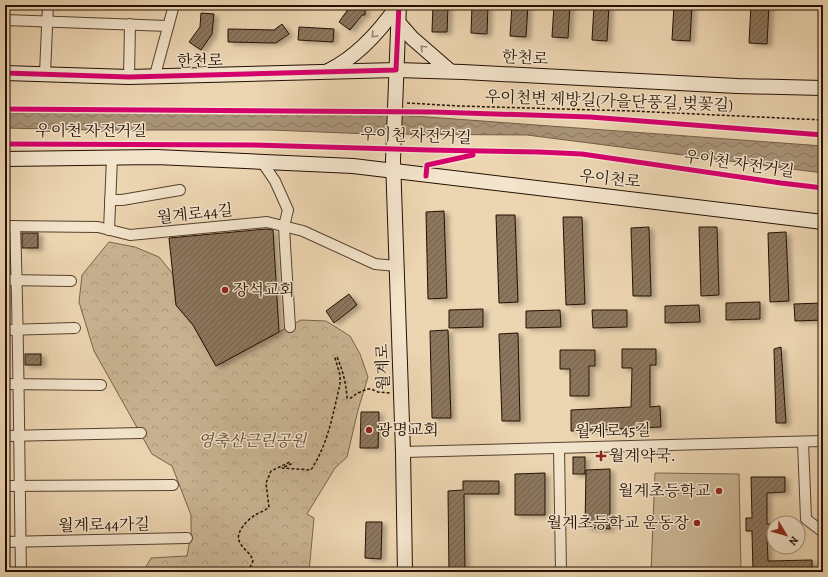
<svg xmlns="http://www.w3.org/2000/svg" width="828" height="577" font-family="Alegreya,'Noto Serif KR',serif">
	<defs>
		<pattern id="forest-crowns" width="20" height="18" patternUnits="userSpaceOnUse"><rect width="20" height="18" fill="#cab493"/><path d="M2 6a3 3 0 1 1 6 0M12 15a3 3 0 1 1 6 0" fill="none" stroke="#ad9a7d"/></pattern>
		<pattern id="water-waves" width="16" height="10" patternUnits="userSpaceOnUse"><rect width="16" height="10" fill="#a89276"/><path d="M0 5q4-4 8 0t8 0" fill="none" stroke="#89765f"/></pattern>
		<pattern id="building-hatch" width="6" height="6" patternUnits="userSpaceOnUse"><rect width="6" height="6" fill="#8c765d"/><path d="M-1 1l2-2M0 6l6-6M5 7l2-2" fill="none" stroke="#725f4b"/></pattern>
		<filter id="shadow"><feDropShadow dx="4.5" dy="2.5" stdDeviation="2" flood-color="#0004"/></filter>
	</defs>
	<rect width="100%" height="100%" fill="#ecd5b1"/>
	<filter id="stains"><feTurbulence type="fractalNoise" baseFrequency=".005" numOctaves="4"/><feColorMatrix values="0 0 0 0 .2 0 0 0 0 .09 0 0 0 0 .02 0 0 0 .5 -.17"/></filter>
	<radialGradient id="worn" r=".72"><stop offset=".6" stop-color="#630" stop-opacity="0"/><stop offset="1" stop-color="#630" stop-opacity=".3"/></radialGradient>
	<!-- green -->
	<path fill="#cab493" stroke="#77624b" d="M655 473 739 474 741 572H651Z"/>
	<!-- forest -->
	<path fill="url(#forest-crowns)" stroke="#77624b" d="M109 242 135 247 159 257 173 274 176 305 193 325 216 366 301 320 326 321 350 336 360 354 368 377 358 410 347 457 335 468 307 514 314 518 309 572H143L151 558 187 556 191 534V515L172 466 152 454 94 351 79 302 82 275Z"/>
	<!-- water -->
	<path fill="url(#water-waves)" stroke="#735e48" d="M359 112 823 146V173L527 135 370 134 271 130H92L5 128V113Z"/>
	<!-- building -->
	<g fill="url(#building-hatch)" stroke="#241003" filter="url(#shadow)">
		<path d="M349 5H362V7H365V15H362L350 30 339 22 349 8Z"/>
		<path d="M433 5H448L447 32H432Z"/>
		<path d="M472 5H488L487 34 471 33Z"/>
		<path d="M512 5H528L526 37 510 36Z"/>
		<path d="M554 5H570L568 38 552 37Z"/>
		<path d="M594 5H609L607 41 592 40Z"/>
		<path d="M674 5H692L690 41 672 40Z"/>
		<path d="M751 5H769L767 44 749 43Z"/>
		<path d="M201 13 214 14 212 34 201 50 189 42 200 27Z"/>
		<path d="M282 24 289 34 276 43 228 42V29L274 30Z"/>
		<path d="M299 27 334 29 333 42 298 40Z"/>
		<path d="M444 211 447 298 428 299 426 212Z"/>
		<path d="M496 215H515L518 302 499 303Z"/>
		<path d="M563 217H582L585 304 566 305Z"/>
		<path d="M649 227 651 296H633L631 228Z"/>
		<path d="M699 227H717L719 295 701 296Z"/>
		<path d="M266 229 273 230 279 332 216 366 193 325 176 305 169 238Z"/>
		<path d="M786 232 789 301 770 302 768 233Z"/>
		<rect x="22" y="233" width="16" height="15"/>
		<path d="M349 294 357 305 334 323 326 311Z"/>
		<path d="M760 302V319L726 320V303Z"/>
		<path d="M823 303V320L795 321 794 304Z"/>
		<path d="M699 305 700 322 665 323V306Z"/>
		<path d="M483 309V327L449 328V310Z"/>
		<path d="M560 310 561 327 526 328V311Z"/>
		<path d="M592 310H627V327L593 328Z"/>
		<path d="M448 330 451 418H432L430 331Z"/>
		<path d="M518 333 520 421H502L499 334Z"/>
		<path d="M781 347 786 423H776L774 349Z"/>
		<path d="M622 349H656V365H650V407L660 406 661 427 571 431V410L631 407 632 368H622Z"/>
		<path d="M560 350H595V366H589V396H570V369H560Z"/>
		<rect x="25" y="354" width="16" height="11"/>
		<path d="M361 412H379L378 448H360Z"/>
		<rect x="573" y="457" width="12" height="17"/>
		<path d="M610 469V529L585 527 586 470Z"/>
		<path d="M545 473V515H515V474Z"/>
		<path d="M751 477H785V492L767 493V524H774V537H767L768 561 812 560V572H753L752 531H746V518H752Z"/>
		<path d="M463 481H499V494H464L465 572H449L448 491 463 490Z"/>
		<path d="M366 522H382L381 559 365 558Z"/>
	</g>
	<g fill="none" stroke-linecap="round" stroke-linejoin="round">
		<!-- street casing -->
		<g stroke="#56412e" stroke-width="12">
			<g id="street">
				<path d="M5 20 168 26"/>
				<path d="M45 73 48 5"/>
				<path d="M155 75 174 5"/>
				<path d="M129 77 130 24"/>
				<path d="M262 162 275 181 288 210 284 226 285 245 290 327"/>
				<path d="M110 200H122L180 190"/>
				<path d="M5 226 98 227 130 235 267 222 303 231 375 264 396 266"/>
				<path d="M15 226C19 341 19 457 21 572"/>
				<path d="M109 230 112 158"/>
				<path d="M5 280 71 281"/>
				<path d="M5 330 75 328"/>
				<path d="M5 384 101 385"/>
				<path d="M5 436 141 433"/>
				<path d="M803 442 806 519 823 532"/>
				<path d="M559 448 561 572"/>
				<path d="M403 452 823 441"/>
				<path d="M5 486 173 485"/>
				<path d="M5 542 187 538"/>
			</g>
		</g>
		<!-- secondary casing -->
		<g stroke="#241003" stroke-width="16">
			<g id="secondary">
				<path d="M399 5 393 160 403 452 405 572"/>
				<path d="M398 22 412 38 450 71"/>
				<path d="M328 71C357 57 380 31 398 5"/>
				<path d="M5 73 129 77 396 70 463 72 737 86 823 88"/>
				<path d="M5 159 156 157 353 166 823 222"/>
			</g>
		</g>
		<!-- path -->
		<g stroke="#241003" stroke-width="1.5" stroke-dasharray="3 2" stroke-linecap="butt">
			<path d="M407 103 459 106 632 111 823 120"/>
			<path d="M248 572 253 561C251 553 244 550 240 543 234 533 247 520 255 515 260 512 265 511 269 507L266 483 271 471 290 462 291 464 282 468 311 470C328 444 333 414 340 384V375L335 358 337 357C343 371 346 383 347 398H351L356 394 367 389H371L378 392 390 393"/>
		</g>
		<!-- street -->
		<use href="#street" stroke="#f3e4cc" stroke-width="10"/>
		<!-- secondary -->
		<use href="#secondary" stroke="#f3e4cc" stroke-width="14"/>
		<!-- cycleway casing -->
		<g stroke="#f3e4cc" stroke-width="8">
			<g id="cycleway">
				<path d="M5 73 129 77 396 70 399 5"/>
				<path d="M5 109 434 112 590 117 823 135"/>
				<path d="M5 144 254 145 429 150 539 152 582 154 781 183 823 188"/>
				<path d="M426 176 427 165 473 155"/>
			</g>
		</g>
		<!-- cycleway -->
		<use href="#cycleway" stroke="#d6006c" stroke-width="5"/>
	</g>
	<!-- one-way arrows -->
	<defs><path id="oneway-chevron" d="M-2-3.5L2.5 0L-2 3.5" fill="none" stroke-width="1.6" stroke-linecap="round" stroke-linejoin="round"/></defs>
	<g stroke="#968572">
		<use href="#oneway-chevron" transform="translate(374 35) rotate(133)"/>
		<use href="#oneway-chevron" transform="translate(423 48) rotate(-137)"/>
	</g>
	<!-- markers -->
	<g fill="#8f2418" stroke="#f3e4cc" stroke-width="1.5">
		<circle cx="225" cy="290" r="4"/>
		<circle cx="369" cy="430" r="4"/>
		<path d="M599 450h4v4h4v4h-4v4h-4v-4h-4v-4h4z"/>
		<circle cx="719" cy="491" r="4"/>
		<circle cx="697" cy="523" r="4"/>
	</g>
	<g text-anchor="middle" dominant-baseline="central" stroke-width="3" stroke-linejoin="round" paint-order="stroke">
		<!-- street labels -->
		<g font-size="16" fill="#241003" stroke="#f3e4cc">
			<text transform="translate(525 58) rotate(3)">한천로</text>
			<text transform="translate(200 61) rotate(-1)">한천로</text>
			<text transform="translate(609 101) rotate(2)">우이천변 제방길(가을단풍길,벚꽃길)</text>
			<text x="91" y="131">우이천 자전거길</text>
			<text transform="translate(416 136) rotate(2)">우이천 자전거길</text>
			<text transform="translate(739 164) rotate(8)">우이천 자전거길</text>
			<text transform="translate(610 179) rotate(6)">우이천로</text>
			<text transform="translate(195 214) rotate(-6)">월계로44길</text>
			<text transform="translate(383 367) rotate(-92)">월계로</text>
			<text transform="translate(613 431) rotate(-1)">월계로45길</text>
			<text transform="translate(104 525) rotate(-1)">월계로44가길</text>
		</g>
		<!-- poi labels -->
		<g font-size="16" fill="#241003" stroke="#f3e4cc" text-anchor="start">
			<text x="233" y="290">장석교회</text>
			<text x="377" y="430">광명교회</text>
			<text x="609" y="456">월계약국.</text>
			<text x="711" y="491" text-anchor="end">월계초등학교</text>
			<text x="689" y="523" text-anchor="end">월계초등학교 운동장</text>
		</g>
		<!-- park labels -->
		<g font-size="16" font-style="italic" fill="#5e4935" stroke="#f3e4cc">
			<text x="252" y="441">영축산근린공원</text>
		</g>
	</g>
	<!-- margin -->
	<rect width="828" height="577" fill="none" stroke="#ecd5b1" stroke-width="20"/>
	<rect x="6" y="6" width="816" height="565" fill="none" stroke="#241003" stroke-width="2"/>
	<rect x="10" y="10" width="808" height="557" fill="none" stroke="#241003"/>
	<!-- north arrow -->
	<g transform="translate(786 535) rotate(128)"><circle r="19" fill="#f3e4cc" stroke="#a08f7c"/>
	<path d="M0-3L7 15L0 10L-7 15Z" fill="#8f2418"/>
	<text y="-6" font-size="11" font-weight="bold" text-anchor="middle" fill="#241003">N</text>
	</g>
	<rect width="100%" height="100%" filter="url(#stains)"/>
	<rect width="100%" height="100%" fill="url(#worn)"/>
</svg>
